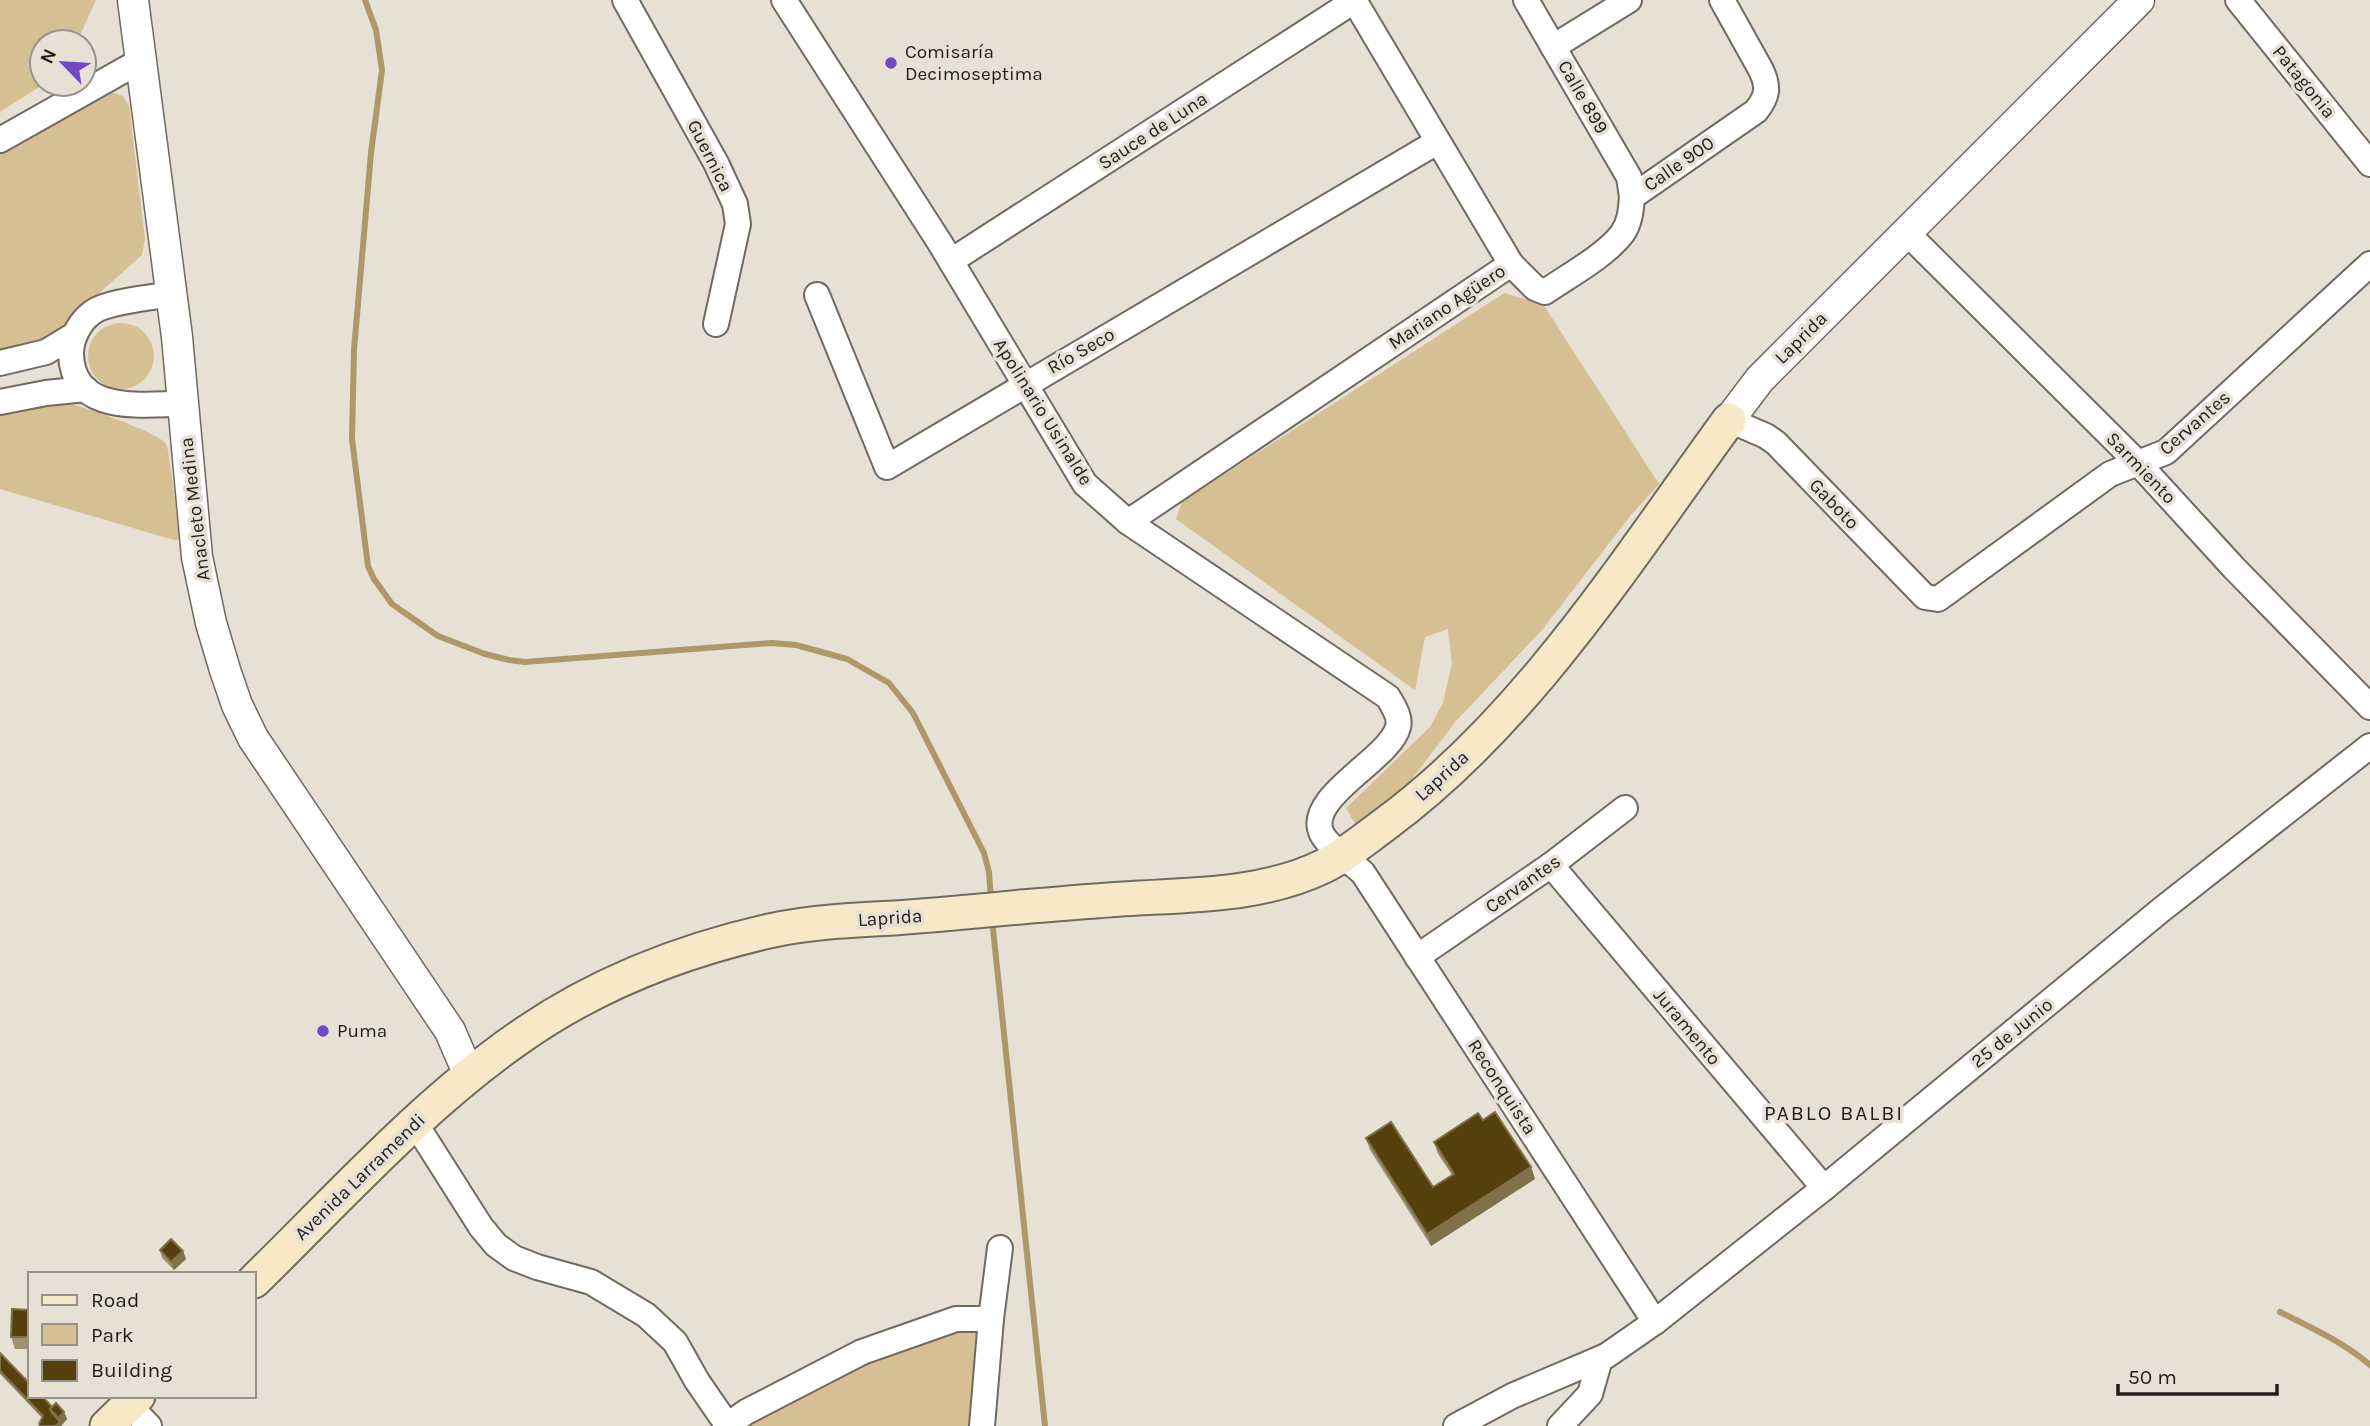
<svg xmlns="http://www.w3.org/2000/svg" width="2370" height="1426" font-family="Karla,sans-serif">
	<rect width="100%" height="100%" fill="#e6e0d5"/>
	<!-- green -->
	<g fill="#d5bf93">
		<path d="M0 0H96L77 42H42L44 84 0 112Z"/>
		<path d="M111 92 123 96 129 106 145 239 142 255 53 334 36 341 0 350V151L104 93Z"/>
		<path d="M1504 293 1543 304 1659 484 1631 515 1542 630 1456 721 1412 779 1357 827 1346 808 1430 727 1443 703 1452 663 1448 629 1425 637 1415 690 1176 519 1182 502Z"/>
		<circle cx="121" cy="356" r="33"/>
		<path d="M64 402C82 406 151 430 163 441 167 445 167 446 168 451L181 539 174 540 0 489V414L45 404Z"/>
		<path d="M975 1325 979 1326 976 1426H741L876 1356Z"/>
	</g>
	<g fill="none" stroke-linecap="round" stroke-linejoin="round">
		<!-- stream -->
		<g stroke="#b09767" stroke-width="6">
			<path d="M365 0 376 30 382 70 371 153 354 350 352 439 368 566 374 579 392 604 438 636 485 654 509 660 525 662 772 643 796 645 847 659 889 683 913 713 984 853 989 872 991 901"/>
			<path d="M992 919 1045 1426"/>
			<path d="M2280 1312C2312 1328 2343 1342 2370 1365"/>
		</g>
		<!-- minor casing -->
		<g stroke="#706b61" stroke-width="28">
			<g id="minor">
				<path d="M625 0 716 163 735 204 738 224 716 324"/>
				<path d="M784 0 940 243 1085 484 1128 522 1388 697C1393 706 1401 717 1398 727 1390 759 1307 796 1321 832 1326 845 1352 863 1363 873L1655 1322"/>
				<path d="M1354 0 1511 264 1535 288 1545 292C1568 276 1605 256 1622 234 1630 223 1631 210 1632 197L1756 111C1768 96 1769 87 1761 70L1722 0"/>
				<path d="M1526 0 1629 177 1632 197"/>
				<path d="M2238 0 2370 164"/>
				<path d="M1553 47 1629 0"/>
				<path d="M0 140 140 61"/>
				<path d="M1907 233 2139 464 2234 568 2370 707"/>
				<path d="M951 261 1354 1"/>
				<path d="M171 294C151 298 108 301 93 312 80 321 71 338 71 354 73 415 141 404 183 404"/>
				<path d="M817 295 887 467 1437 142"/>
				<path d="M0 363 46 352 74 335"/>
				<path d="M0 402 46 393 86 389"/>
				<path d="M1729 420 1766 436 1776 443 1925 597 1938 599 2110 474 2166 452 2370 264"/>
				<path d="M1128 522 1511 264"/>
				<path d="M1551 865 1824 1188"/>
				<path d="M1417 957 1551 865 1625 808"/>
				<path d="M415 1123 481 1227 496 1245 514 1258 537 1267 591 1282 646 1315 675 1342 697 1381 728 1426"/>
				<path d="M129 1405 149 1426"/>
				<path d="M726 1426 746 1412 862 1352 956 1319H991"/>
				<path d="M982 1426 991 1319 1000 1248"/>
				<path d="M1456 1426 1512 1396 1606 1356 1655 1322 1824 1188 2161 910 2370 746"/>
				<path d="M1560 1426 1590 1394 1600 1359"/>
			</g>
		</g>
		<!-- tertiary casing -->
		<g stroke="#706b61" stroke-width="33">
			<g id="tertiary">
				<path d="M133 0 177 337 197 557 211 623 225 670 237 705 253 738 450 1031 469 1075"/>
				<path d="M1729 420 1760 379 2139 0"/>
			</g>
		</g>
		<!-- secondary casing -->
		<g stroke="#706b61" stroke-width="37">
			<g id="secondary">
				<path d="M254 1281C339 1198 422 1105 520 1037 594 985 681 951 769 931 810 922 853 920 895 918 937 915 979 911 1021 907 1060 904 1099 900 1139 898 1201 895 1267 894 1324 866 1346 855 1365 839 1384 825 1527 720 1626 561 1729 420"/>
				<path d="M107 1426 138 1396"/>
			</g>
		</g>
		<!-- minor -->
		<use href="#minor" stroke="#fff" stroke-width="24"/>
		<!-- tertiary -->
		<use href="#tertiary" stroke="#fff" stroke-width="30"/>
		<!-- secondary -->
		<use href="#secondary" stroke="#f7e8c8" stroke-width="33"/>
	</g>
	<!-- wall -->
	<g fill="#9e9072">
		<path d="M1483 1120 1531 1167 1535 1179 1431 1246 1370 1150 1366 1138 1433 1187 1452 1175 1438 1154 1434 1142Z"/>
		<path d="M160 1250 183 1251 186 1259 174 1270 162 1258Z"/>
		<path d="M30 1310V1349H15L11 1337Z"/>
		<path d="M0 1353 52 1407 64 1412 67 1419 61 1426H39V1424L42 1418 0 1374Z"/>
	</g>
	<!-- shaded-wall -->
	<g fill="#81714a">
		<path d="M1531 1167 1535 1179 1431 1246 1427 1234Z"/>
		<path d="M183 1251 186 1259 174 1270 171 1262Z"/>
		<path d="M64 1412 67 1419 61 1426H55L60 1422 58 1418Z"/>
	</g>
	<!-- building -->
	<g fill="#56410e" stroke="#81714a" stroke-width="2">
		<path d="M1495 1112 1531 1167 1427 1234 1366 1138 1391 1122 1433 1187 1454 1174 1434 1142 1478 1113 1483 1120Z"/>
		<path d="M171 1239 183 1251 171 1262 160 1250Z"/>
		<path d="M12 1309 30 1310V1337H11Z"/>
		<path d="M0 1353 30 1384V1396H42L52 1407 50 1409 52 1413 60 1422 55 1426H40L39 1424 43 1416 0 1371Z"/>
		<path d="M56 1403 64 1412 58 1418 50 1409Z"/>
	</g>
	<!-- markers -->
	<g fill="#714ac2" stroke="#e6e0d5" stroke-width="2.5">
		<circle cx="891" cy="63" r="7"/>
		<circle cx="323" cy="1031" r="7"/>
	</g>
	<g text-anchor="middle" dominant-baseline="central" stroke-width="7" stroke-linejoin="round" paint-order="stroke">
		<!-- poi labels -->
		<g font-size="19" fill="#201e1a" stroke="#e6e0d5" text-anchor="start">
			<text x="905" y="52">Comisaría<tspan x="905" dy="22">Decimoseptima</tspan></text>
			<text x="337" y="1031">Puma</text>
		</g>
		<!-- street labels -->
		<g font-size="19" fill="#201e1a" stroke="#e6e0d5">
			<text transform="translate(2304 82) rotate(51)">Patagonia</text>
			<text transform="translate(1583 97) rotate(60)">Calle 899</text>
			<text transform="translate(1153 131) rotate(-33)">Sauce de Luna</text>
			<text transform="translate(710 156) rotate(63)">Guernica</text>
			<text transform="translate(1679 164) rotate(-35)">Calle 900</text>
			<text transform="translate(1447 307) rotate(-34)">Mariano Agüero</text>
			<text transform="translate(1801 338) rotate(-45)">Laprida</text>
			<text transform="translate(1081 351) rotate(-30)">Río Seco</text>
			<text transform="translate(1043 412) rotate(58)">Apolinario Usinalde</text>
			<text transform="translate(2195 423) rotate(-41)">Cervantes</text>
			<text transform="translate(2141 468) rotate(46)">Sarmiento</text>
			<text transform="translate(1834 504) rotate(46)">Gaboto</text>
			<text transform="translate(195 509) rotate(-97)">Anacleto Medina</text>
			<text transform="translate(1442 776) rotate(-42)">Laprida</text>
			<text transform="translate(1523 884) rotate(-35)">Cervantes</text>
			<text transform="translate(890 918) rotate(-4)">Laprida</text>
			<text transform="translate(1687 1027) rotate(50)">Juramento</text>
			<text transform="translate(2012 1033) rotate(-39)">25 de Junio</text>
			<text transform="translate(1502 1087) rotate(57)">Reconquista</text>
			<text transform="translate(360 1177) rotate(-44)">Avenida Larramendi</text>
		</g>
		<!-- neighbourhood labels -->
		<g font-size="21" letter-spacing="2" fill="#201e1a" stroke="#e6e0d5">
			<text x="1834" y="1113">PABLO BALBI</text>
		</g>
	</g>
	<!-- legend -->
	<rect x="28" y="1272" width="228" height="126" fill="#e6e0d5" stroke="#97928a" stroke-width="2"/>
	<rect x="42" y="1295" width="35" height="10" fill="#f7e8c8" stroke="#97928a" stroke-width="2"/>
	<text x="91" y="1307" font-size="21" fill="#201e1a">Road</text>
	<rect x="42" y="1324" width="35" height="21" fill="#d5bf93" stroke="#97928a" stroke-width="2"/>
	<text x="91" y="1342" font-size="21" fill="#201e1a">Park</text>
	<rect x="42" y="1360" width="35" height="21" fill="#56410e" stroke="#97928a" stroke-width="2"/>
	<text x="91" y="1377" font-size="21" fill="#201e1a">Building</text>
	<!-- north arrow -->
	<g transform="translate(63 63) rotate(295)"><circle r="33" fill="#e6e0d5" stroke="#97928a" stroke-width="2"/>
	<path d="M0-5L12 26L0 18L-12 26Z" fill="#714ac2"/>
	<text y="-10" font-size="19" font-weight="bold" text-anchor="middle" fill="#201e1a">N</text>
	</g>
	<!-- scale -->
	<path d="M2118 1384v10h159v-10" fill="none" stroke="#201e1a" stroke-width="3.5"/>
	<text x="2128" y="1384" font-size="21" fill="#201e1a" stroke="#e6e0d5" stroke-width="5" paint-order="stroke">50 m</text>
</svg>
